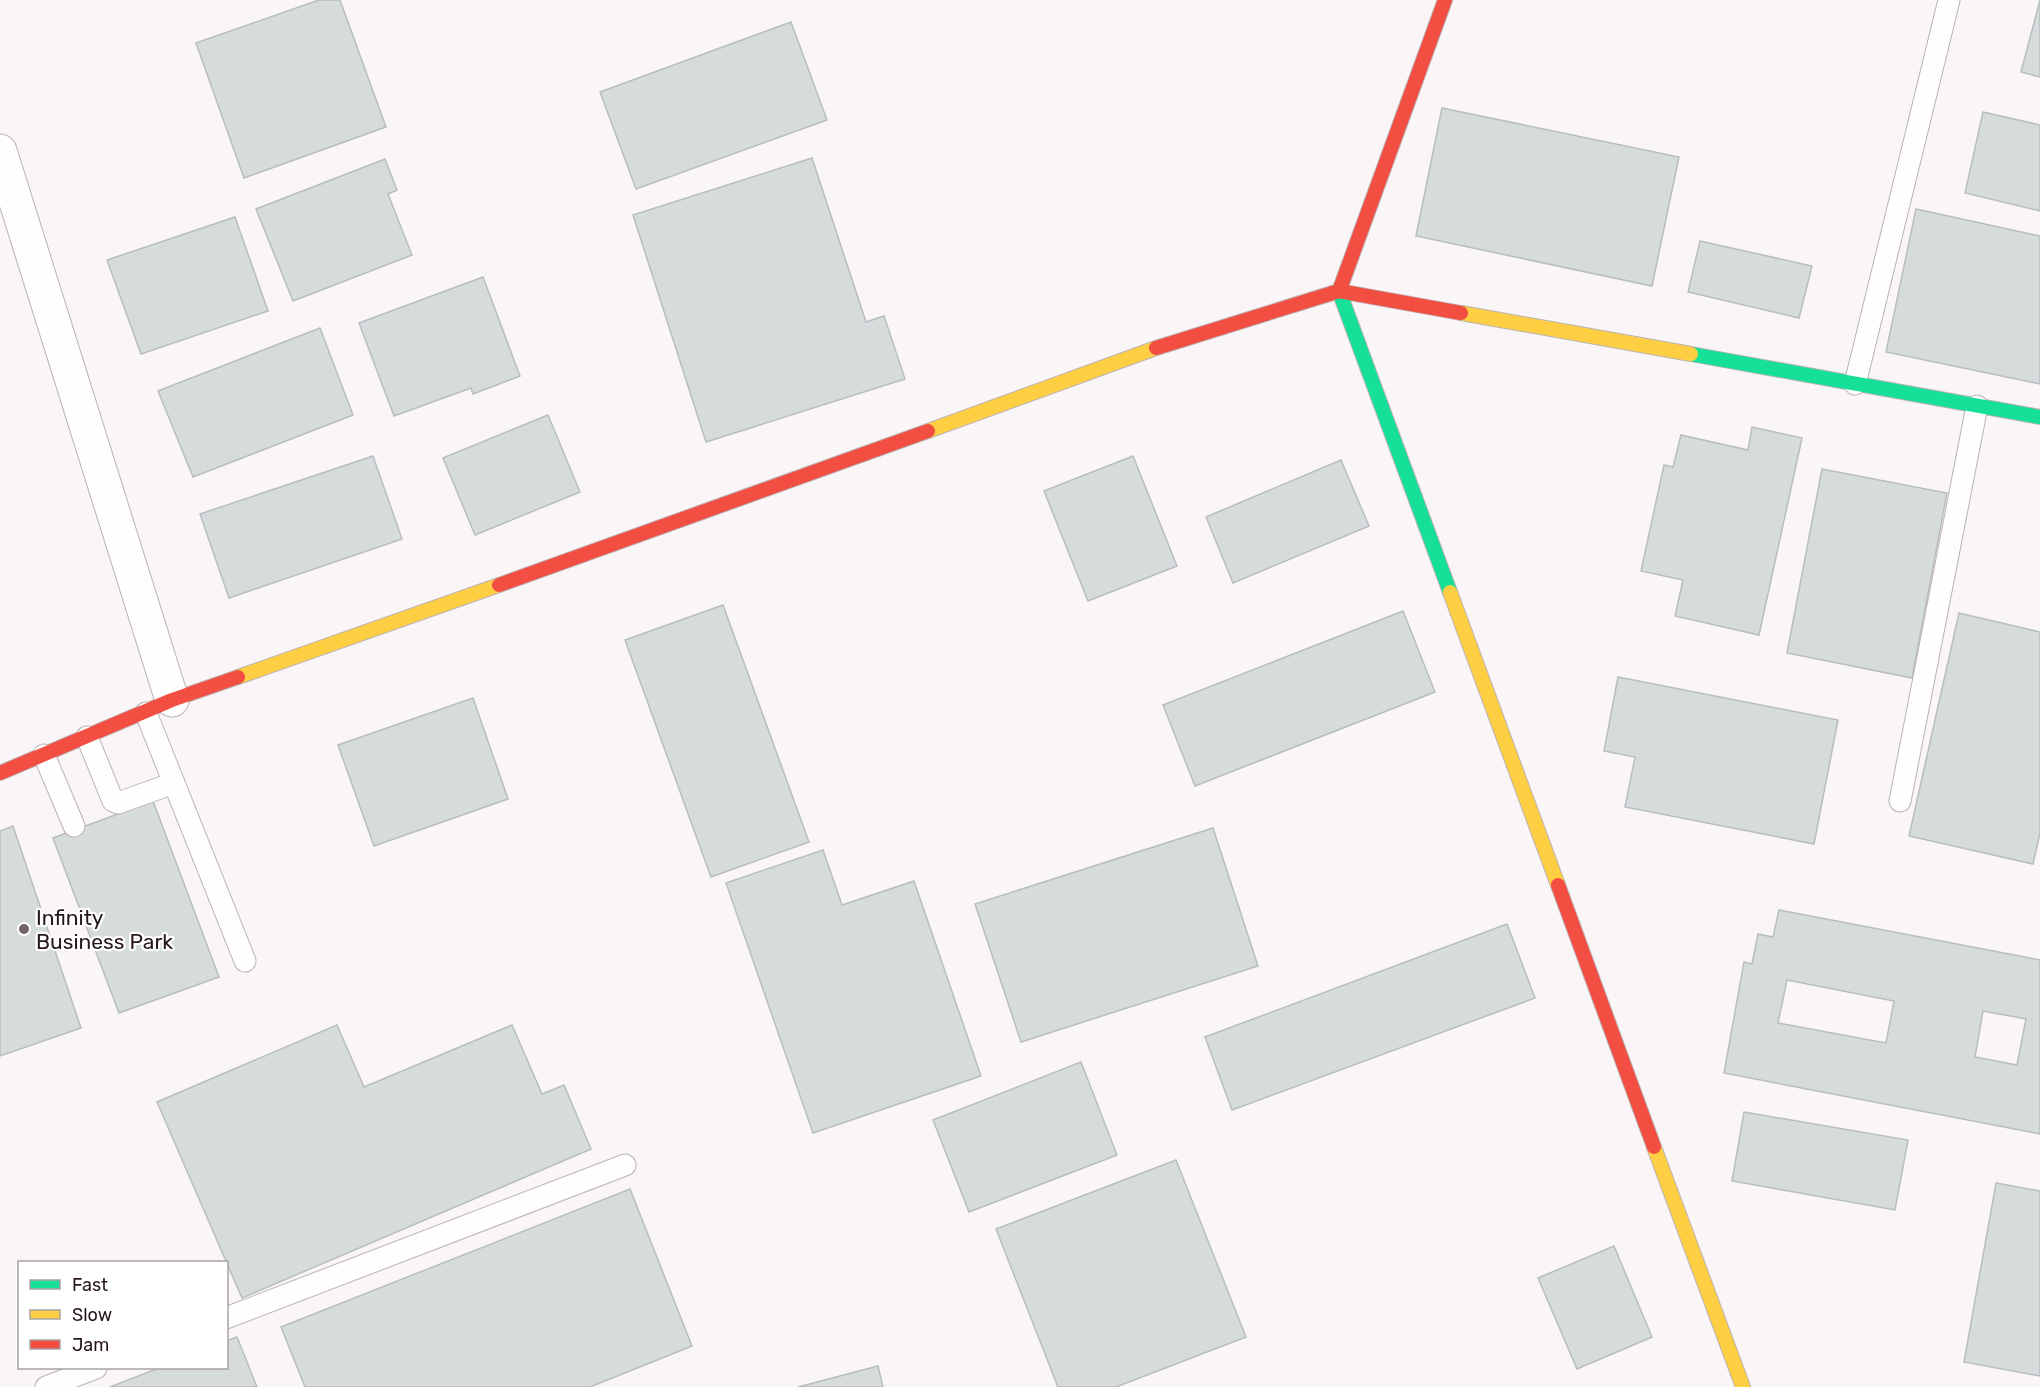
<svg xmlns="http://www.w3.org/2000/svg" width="2040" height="1387" font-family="Rubik,sans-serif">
	<rect width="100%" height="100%" fill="#faf5f6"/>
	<!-- building -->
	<g fill="#d6dbdc" stroke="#b8bec0" stroke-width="1.5" fill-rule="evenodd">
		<path d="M319 0H340L386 127 244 178 196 43Z"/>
		<path d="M2040 0V77L2021 72Z"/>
		<path d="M791 22 827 120 636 189 600 92Z"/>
		<path d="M1442 108 1679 157 1652 286 1416 236Z"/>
		<path d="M1983 112 2040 125V211L1965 193Z"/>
		<path d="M812 158 866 322 884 316 905 379 706 442 633 215Z"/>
		<path d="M385 159 397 190 388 194 412 255 293 301 256 209Z"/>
		<path d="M1916 209 2040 236V384L1886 352Z"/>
		<path d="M235 217 268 311 141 354 107 260Z"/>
		<path d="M1700 241 1812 266 1799 318 1688 292Z"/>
		<path d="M483 277 520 376 473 394 471 388 394 416 359 323Z"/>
		<path d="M320 328 353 415 193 477 158 391Z"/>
		<path d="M548 415 580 492 475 535 443 458Z"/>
		<path d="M1752 427 1802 438 1759 635 1675 616 1683 580 1641 571 1664 465 1673 467 1681 435 1748 450Z"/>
		<path d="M373 456 402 539 229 598 200 514Z"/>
		<path d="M1133 456 1177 566 1088 601 1044 491Z"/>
		<path d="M1341 460 1369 526 1233 583 1206 517Z"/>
		<path d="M1822 469 1947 493 1912 678 1787 653Z"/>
		<path d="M723 605 809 842 711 877 625 640Z"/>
		<path d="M1403 611 1435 692 1195 786 1163 705Z"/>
		<path d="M1959 613 2040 632V833L2033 864 1909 836Z"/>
		<path d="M1618 677 1838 720 1814 844 1625 807 1635 757 1604 751Z"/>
		<path d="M473 698 508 799 374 846 338 745Z"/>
		<path d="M153 801 219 977 119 1013 53 838Z"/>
		<path d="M13 826 81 1028 0 1056V831Z"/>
		<path d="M1213 828 1258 966 1021 1042 975 904Z"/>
		<path d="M823 850 842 905 914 881 981 1076 813 1133 726 883Z"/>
		<path d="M1779 910 2040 960V1134L1724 1073 1744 962 1752 964 1758 934 1773 937ZM1787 980 1894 1001 1886 1043 1778 1023ZM1983 1011 2026 1019 2017 1065 1975 1057Z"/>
		<path d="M1507 924 1535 998 1232 1110 1205 1037Z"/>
		<path d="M337 1025 364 1087 512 1025 542 1094 564 1085 591 1149 242 1298 157 1102Z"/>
		<path d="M1081 1062 1117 1155 969 1212 933 1120Z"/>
		<path d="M1744 1112 1908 1140 1895 1210 1732 1181Z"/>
		<path d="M1176 1160 1246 1337 1116 1387H1058L996 1229Z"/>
		<path d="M1996 1183 2040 1191V1376L1964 1362Z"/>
		<path d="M630 1189 692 1346 590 1387H305L281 1327Z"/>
		<path d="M1614 1246 1652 1337 1577 1369 1538 1278Z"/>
		<path d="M237 1337 257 1387H110L159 1368H226V1341Z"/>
		<path d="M878 1366 883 1387H798Z"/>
	</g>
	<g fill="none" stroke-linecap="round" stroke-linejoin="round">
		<!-- lane casing -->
		<g stroke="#bbb2b5" stroke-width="23">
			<g id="lane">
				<path d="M1855 384 1949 0"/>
				<path d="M146 713 245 961"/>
				<path d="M87 737 113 801 118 803 174 783"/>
				<path d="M44 755 74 826"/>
				<path d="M1900 801 1977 406"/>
				<path d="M226 1318 625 1165"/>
				<path d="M46 1387 96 1368"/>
			</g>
		</g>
		<!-- street casing -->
		<g stroke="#bbb2b5" stroke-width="35">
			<path id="street" d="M0 151 172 700"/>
		</g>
		<!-- fast casing -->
		<g stroke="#bbb2b5" stroke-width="16">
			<g id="fast">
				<path d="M1341 286 1339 291 1450 592"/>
				<path d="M1691 354 2040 417"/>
			</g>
		</g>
		<!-- slow casing -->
		<g stroke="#bbb2b5" stroke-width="16">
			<g id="slow">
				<path d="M1461 313 1691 354"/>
				<path d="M928 431 1156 348"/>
				<path d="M1450 592 1558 885"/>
				<path d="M238 677 499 585"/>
				<path d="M1654 1147 1743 1387"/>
			</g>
		</g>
		<!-- jam casing -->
		<g stroke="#bbb2b5" stroke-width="16">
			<g id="jam">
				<path d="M1341 286 1445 0"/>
				<path d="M1156 348 1339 291 1461 313"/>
				<path d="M499 585 928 431"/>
				<path d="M0 773 172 700 238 677"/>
				<path d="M1558 885 1654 1147"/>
			</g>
		</g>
		<!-- lane -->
		<use href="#lane" stroke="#fefefe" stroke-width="21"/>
		<!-- street -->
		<use href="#street" stroke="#fefefe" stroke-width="33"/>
		<!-- fast -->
		<use href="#fast" stroke="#16e098" stroke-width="14"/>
		<!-- slow -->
		<use href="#slow" stroke="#ffcf43" stroke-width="14"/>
		<!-- jam -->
		<use href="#jam" stroke="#f24e42" stroke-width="14"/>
	</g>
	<!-- markers -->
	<circle fill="#706467" stroke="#fff" stroke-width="2" cx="24" cy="929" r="6"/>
	<g text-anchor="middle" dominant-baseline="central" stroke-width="4.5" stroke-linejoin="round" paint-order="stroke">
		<!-- poi labels -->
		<g font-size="21" fill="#25161a" stroke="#fff" text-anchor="start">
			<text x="36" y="917">Infinity<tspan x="36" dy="24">Business Park</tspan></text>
		</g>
	</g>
	<!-- legend -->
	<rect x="18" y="1261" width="210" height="108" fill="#ffffff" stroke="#a8a2a3" stroke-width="1.5"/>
	<rect x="30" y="1280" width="30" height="9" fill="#16e098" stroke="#a8a2a3" stroke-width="1.5"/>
	<text x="72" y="1291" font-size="18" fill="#25161a">Fast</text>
	<rect x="30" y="1310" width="30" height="9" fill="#ffcf43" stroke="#a8a2a3" stroke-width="1.5"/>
	<text x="72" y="1321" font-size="18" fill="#25161a">Slow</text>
	<rect x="30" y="1340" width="30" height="9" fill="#f24e42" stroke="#a8a2a3" stroke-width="1.5"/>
	<text x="72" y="1351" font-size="18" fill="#25161a">Jam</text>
</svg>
